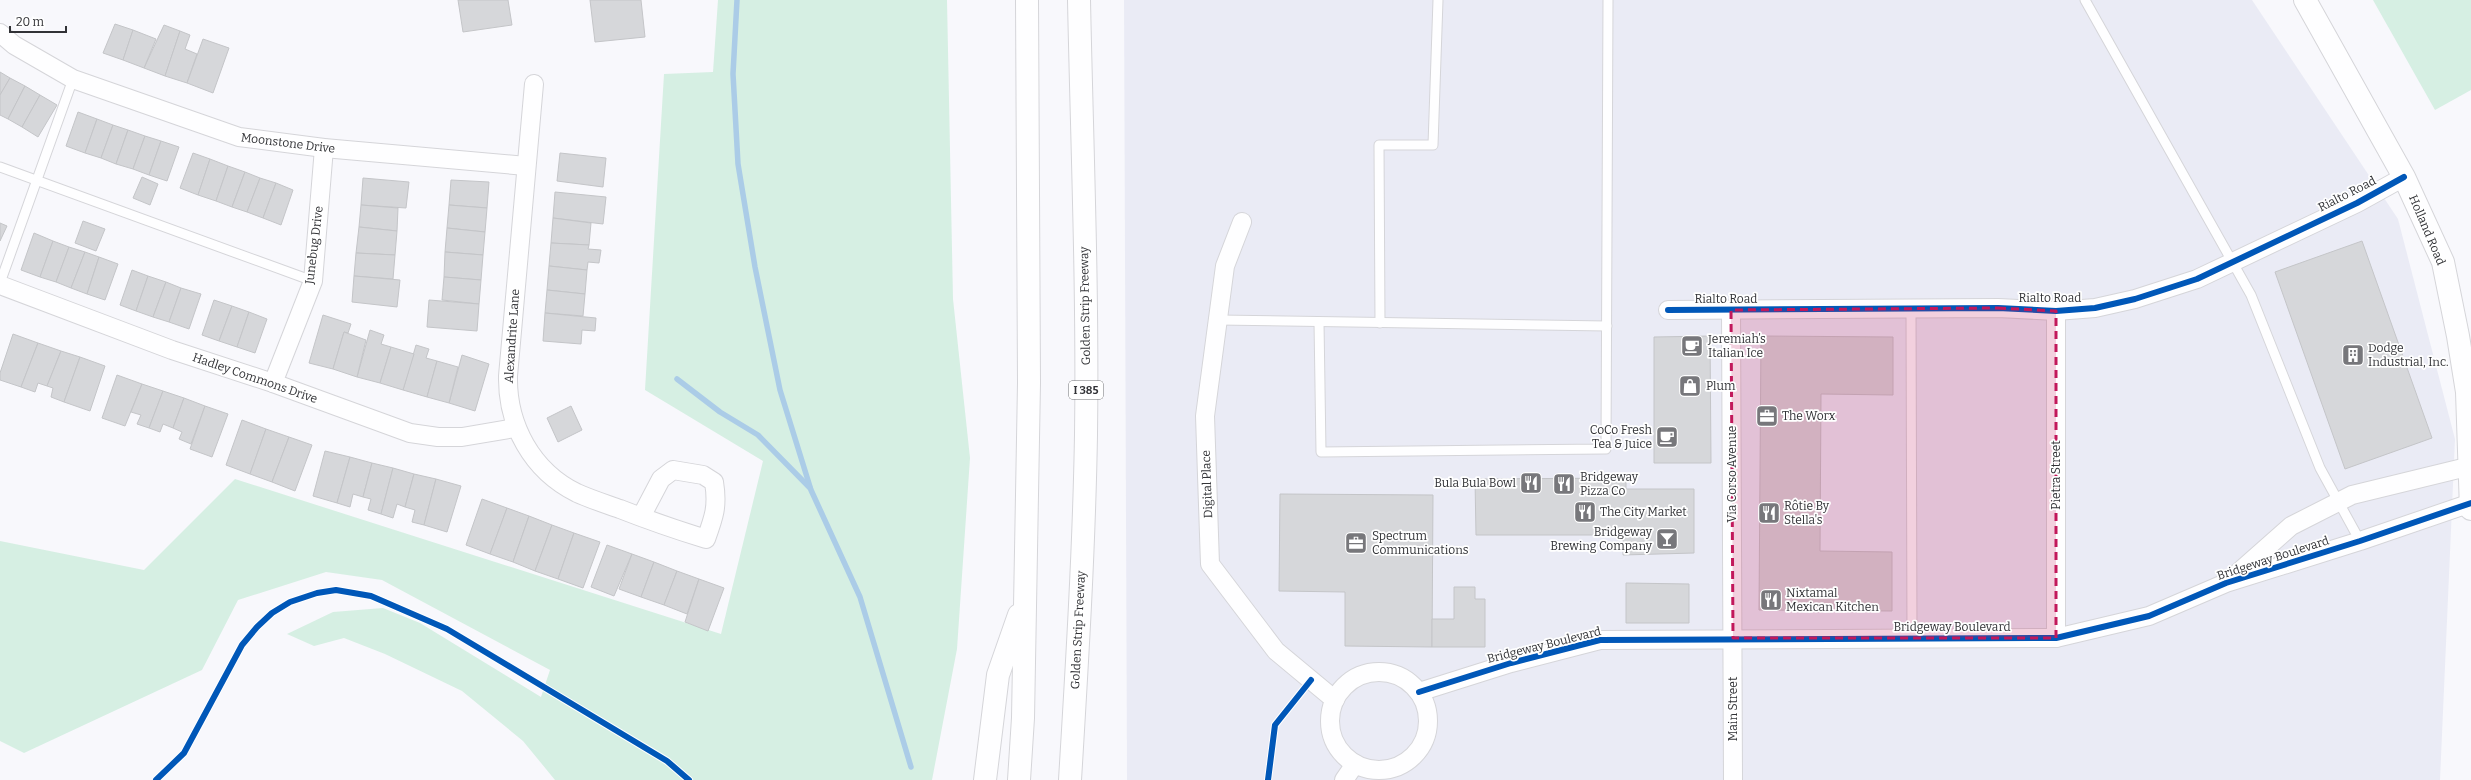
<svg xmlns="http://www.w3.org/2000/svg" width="2471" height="780" font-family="Bitter,serif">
	<rect width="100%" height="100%" fill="#f8f8fc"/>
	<!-- built -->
	<path fill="#eaebf5" d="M1124 0H2252L2398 219 2455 439 2440 780H1127Z"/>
	<!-- green -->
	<g fill="#d6efe3">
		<path d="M718 0H947L953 299 970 458 957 649 932 780H555L523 741 462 691 385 654 344 638 314 646 287 634 333 612 383 608 420 623 541 697 550 670 382 580 326 572 238 600 202 670 24 753 0 741V541L144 570 235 479 721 634 763 461 645 390 664 74 713 72Z"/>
		<path d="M2373 0H2471V90L2435 110Z"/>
	</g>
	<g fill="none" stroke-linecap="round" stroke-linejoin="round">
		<!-- stream -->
		<g stroke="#abcce7" stroke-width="5.5">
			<path d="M737 0 733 74 738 164 755 267 780 390 811 490 860 597 911 767"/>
			<path d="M677 379 720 412 758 435 810 488"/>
		</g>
	</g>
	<!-- building -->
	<g fill="#d6d7da" stroke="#c4c5c8">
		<path d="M458 0H508L512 25 463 32Z"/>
		<path d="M590 0H641L645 37 595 42Z"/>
		<path d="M115 24 133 30 123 60 103 53Z"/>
		<path d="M164 25 180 31 165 76 144 68Z"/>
		<path d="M133 30 156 39 144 68 123 60Z"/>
		<path d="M180 31 190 35 185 49 197 54 187 83 165 76Z"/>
		<path d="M203 39 229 48 213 93 187 83Z"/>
		<path d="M0 72 10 78 0 95Z"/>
		<path d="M10 78 25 86 8 119 0 115V95Z"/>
		<path d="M25 86 40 95 22 127 8 119Z"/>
		<path d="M40 95 57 105 38 137 22 127Z"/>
		<path d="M78 112 97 119 85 153 66 146Z"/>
		<path d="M97 119 113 125 101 158 85 153Z"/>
		<path d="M113 125 128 130 116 164 101 158Z"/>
		<path d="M128 130 145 136 133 169 116 164Z"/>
		<path d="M145 136 161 141 149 175 133 169Z"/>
		<path d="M161 141 179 147 167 181 149 175Z"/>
		<path d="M193 153 210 159 198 195 180 188Z"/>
		<path d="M560 153 606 158 603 187 557 181Z"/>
		<path d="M210 159 228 166 216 201 198 195Z"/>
		<path d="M228 166 245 172 232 207 216 201Z"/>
		<path d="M245 172 260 178 247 212 232 207Z"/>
		<path d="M142 177 158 184 150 205 133 198Z"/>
		<path d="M260 178 276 183 263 218 247 212Z"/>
		<path d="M363 178 409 182 406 208 361 205Z"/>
		<path d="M451 180 489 182 487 208 449 205Z"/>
		<path d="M276 183 293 190 281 225 263 218Z"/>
		<path d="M555 192 606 197 603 224 553 218Z"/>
		<path d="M361 205 398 208 397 231 359 227Z"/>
		<path d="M449 205 487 208 485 232 447 228Z"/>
		<path d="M553 218 591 223 589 245 551 243Z"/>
		<path d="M83 221 105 229 96 251 75 243Z"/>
		<path d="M0 223 7 226 0 241Z"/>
		<path d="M359 227 397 231 395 255 356 253Z"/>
		<path d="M447 228 485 232 483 255 445 252Z"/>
		<path d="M34 233 53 241 40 277 21 270Z"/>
		<path d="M53 241 69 247 56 282 40 277Z"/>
		<path d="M2362 241 2432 438 2345 469 2275 272Z"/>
		<path d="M551 243 589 245 588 249 601 250 599 263 588 262 587 270 549 266Z"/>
		<path d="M69 247 85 252 71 288 56 282Z"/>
		<path d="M85 252 99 257 87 294 71 288Z"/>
		<path d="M445 252 483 255 481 280 444 277Z"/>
		<path d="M356 253 395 255 393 279 354 276Z"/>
		<path d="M99 257 118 264 105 300 87 294Z"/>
		<path d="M549 266 587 270 585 294 547 290Z"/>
		<path d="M132 270 148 276 136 311 120 305Z"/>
		<path d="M148 276 166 282 153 317 136 311Z"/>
		<path d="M354 276 400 280 397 307 352 302Z"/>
		<path d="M444 277 481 280 479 304 442 300Z"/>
		<path d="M166 282 181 288 169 322 153 317Z"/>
		<path d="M181 288 201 294 189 329 169 322Z"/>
		<path d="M547 290 585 294 583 316 545 313Z"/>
		<path d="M214 300 232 306 219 341 202 335Z"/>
		<path d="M429 300 479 304 477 331 427 327Z"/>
		<path d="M232 306 249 312 237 347 219 341Z"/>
		<path d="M249 312 267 319 255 353 237 347Z"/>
		<path d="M545 313 596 318 595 331 582 330 581 344 543 341Z"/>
		<path d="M323 315 351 324 348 333 344 332 333 369 309 363Z"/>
		<path d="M370 330 384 335 381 344 391 347 380 383 357 377Z"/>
		<path d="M344 332 366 340 357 377 333 369Z"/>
		<path d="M13 334 38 343 21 387 0 380V373Z"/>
		<path d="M1710 336 1711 463H1654V337Z"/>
		<path d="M1761 336 1893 337V395L1821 394 1820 551 1892 552V611L1759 610Z"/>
		<path d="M38 343 61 351 47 386 38 383 35 392 21 387Z"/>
		<path d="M416 345 429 349 426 358 437 361 427 397 403 390Z"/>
		<path d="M391 347 414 354 403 390 380 383Z"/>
		<path d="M61 351 80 357 64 402 51 397 53 388 47 386Z"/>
		<path d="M462 355 489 364 475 411 449 403Z"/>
		<path d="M80 357 105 366 90 411 64 402Z"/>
		<path d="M437 361 458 367 449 403 427 397Z"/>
		<path d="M117 375 142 384 125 426 102 418Z"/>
		<path d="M142 384 163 391 149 428 137 424 141 415 131 412Z"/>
		<path d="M163 391 184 398 173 428 163 424 160 432 149 428Z"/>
		<path d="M184 398 205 406 191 444 179 439 182 432 173 428Z"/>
		<path d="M205 406 228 414 212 457 190 449Z"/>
		<path d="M571 406 582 430 558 442 547 418Z"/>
		<path d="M242 420 266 429 250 474 226 465Z"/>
		<path d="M266 429 289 437 272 482 250 474Z"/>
		<path d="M289 437 312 445 295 491 272 482Z"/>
		<path d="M325 451 350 457 337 503 313 496Z"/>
		<path d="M350 457 372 463 363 497 353 494 350 507 337 503Z"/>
		<path d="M372 463 393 468 381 514 368 510 371 499 363 497Z"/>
		<path d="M393 468 414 474 405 507 397 504 393 518 381 514Z"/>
		<path d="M414 474 436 479 424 525 412 522 415 510 405 507Z"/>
		<path d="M1626 478V489H1694V553L1623 555V535H1476L1475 479Z"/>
		<path d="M436 479 461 486 447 532 424 525Z"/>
		<path d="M1280 494 1433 495 1432 647 1345 646V592L1279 591Z"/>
		<path d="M482 499 507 508 490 554 466 545Z"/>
		<path d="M507 508 529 516 513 562 490 554Z"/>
		<path d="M529 516 552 525 535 571 513 562Z"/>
		<path d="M552 525 574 533 558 579 535 571Z"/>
		<path d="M574 533 600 542 583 588 558 579Z"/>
		<path d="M607 545 632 554 614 596 591 587Z"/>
		<path d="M632 554 654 562 641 597 619 589Z"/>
		<path d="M654 562 677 571 664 605 641 597Z"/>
		<path d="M677 571 699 579 687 614 664 605Z"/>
		<path d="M699 579 724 588 708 631 685 622Z"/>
		<path d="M1626 583 1689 584V623H1626Z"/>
		<path d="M1454 587H1475V599H1485V647H1432V619H1454Z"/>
	</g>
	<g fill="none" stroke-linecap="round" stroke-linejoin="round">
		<!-- lane casing -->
		<g stroke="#d5d5d9" stroke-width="11">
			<g id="lane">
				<path d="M2085 0 2251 295 2320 468 2360 541"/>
				<path d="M0 167 313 281"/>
				<path d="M0 283 73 79"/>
				<path d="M1911 310 1912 638"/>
				<path d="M1218 320 1607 326"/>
				<path d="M1319 322 1321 452 1606 449 1608 0"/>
				<path d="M1380 323 1379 145H1433L1438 0"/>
			</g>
		</g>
		<!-- street casing -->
		<g stroke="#d5d5d9" stroke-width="20">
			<g id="street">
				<path d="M0 33 14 45 73 79 239 137 324 148 526 166"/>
				<path d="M534 84 508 376C507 425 532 471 577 493 590 499 606 504 620 509 648 520 677 530 706 539 714 517 718 506 714 482L703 475 673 470 661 479 641 517"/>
				<path d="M1242 222 1225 266 1205 416 1210 564 1276 651 1335 700"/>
				<path d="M0 285 172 350 273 383 410 433 438 437H462L515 428"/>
				<path d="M1668 310 1998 308 2056 311 2095 308 2135 299 2197 279 2357 203 2404 177"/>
				<path d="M1731 310 1733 780"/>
				<path d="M273 383 313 281 324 148"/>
				<path d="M2231 579 2291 526 2352 495 2471 466"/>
				<path d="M2056 638V311"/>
				<circle cx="1379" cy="721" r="49"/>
				<path d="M1419 692 1511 663 1600 640 2056 638 2149 616 2226 583 2360 541 2471 503"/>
				<path d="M1344 780 1355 764"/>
			</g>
		</g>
		<!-- secondary casing -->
		<g stroke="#d5d5d9" stroke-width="24">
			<path id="secondary" d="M2305 0 2404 177 2443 262 2458 336 2467 392 2471 509"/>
		</g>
		<!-- highway casing -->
		<g stroke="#d5d5d9" stroke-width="24">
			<g id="highway">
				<path d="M985 780 998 675 1019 615"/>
				<path d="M1019 780 1023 718 1029 383 1027 0"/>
				<path d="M1070 780C1077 665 1084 550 1086 435 1088 290 1082 145 1079 0"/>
			</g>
		</g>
		<!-- lane -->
		<use href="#lane" stroke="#fefeff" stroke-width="9"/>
		<!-- street -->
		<use href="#street" stroke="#fefeff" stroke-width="18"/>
		<!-- secondary -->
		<use href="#secondary" stroke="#fefeff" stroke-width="22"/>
		<!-- highway -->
		<use href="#highway" stroke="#fefeff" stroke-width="22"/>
		<!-- cycleway casing -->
		<g stroke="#fff" stroke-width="8">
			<g id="cycleway">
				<path d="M1668 310 1998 308 2056 311 2095 308 2135 299 2197 279 2357 203 2404 177"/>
				<path d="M1419 692 1511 663 1600 640 2056 638 2149 616 2226 583 2360 541 2471 503"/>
				<path d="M156 780 184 753 242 645 257 627 272 613 290 602 317 593 336 590 371 596 447 629 667 761 689 780"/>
				<path d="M1268 780 1275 725 1311 680"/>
			</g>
		</g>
		<!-- cycleway -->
		<use href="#cycleway" stroke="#0057b8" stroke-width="6"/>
	</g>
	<!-- marked area -->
	<path fill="#c2185b" fill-opacity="0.2" stroke="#c2185b" stroke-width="3" stroke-dasharray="8 5" stroke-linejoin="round" d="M1998 308 2056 311V638H1733L1731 310Z"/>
	<!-- icons -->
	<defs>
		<g id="cafe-square" transform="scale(1.15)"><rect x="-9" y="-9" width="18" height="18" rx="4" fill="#77777b" stroke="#fff"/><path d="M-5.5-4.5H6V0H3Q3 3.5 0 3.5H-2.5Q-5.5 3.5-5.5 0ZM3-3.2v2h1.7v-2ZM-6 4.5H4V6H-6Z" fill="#fff"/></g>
		<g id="building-square" transform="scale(1.15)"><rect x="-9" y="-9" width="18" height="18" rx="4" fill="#77777b" stroke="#fff"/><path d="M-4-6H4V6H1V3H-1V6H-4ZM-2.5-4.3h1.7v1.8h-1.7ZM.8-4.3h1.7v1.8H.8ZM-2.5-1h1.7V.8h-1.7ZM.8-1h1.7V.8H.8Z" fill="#fff"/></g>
		<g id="shop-square" transform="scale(1.15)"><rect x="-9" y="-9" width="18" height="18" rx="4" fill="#77777b" stroke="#fff"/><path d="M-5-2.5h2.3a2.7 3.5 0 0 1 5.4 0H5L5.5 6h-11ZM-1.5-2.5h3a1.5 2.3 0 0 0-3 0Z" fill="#fff"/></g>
		<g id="office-square" transform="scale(1.15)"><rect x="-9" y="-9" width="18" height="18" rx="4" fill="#77777b" stroke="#fff"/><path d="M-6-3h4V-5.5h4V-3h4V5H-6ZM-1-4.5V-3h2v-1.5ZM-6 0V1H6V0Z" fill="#fff"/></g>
		<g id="restaurant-square" transform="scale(1.15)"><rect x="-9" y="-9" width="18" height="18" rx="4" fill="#77777b" stroke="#fff"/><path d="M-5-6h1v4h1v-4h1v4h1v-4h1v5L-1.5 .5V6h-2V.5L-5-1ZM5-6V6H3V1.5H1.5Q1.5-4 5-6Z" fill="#fff"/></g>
		<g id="bar-square" transform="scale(1.15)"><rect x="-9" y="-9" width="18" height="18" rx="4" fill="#77777b" stroke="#fff"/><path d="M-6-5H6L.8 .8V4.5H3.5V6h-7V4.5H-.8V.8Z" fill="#fff"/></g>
	</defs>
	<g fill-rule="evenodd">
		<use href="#cafe-square" x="1692" y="346"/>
		<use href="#building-square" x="2353" y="355"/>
		<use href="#shop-square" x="1690" y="386"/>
		<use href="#office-square" x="1767" y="416"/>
		<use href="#cafe-square" x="1667" y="437"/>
		<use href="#restaurant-square" x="1531" y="483"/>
		<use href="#restaurant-square" x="1564" y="484"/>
		<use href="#restaurant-square" x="1585" y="512"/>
		<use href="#restaurant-square" x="1769" y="513"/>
		<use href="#bar-square" x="1667" y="539"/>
		<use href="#office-square" x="1356" y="543"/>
		<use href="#restaurant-square" x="1771" y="600"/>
	</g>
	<g text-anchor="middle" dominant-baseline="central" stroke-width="3.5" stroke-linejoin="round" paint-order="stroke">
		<!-- shield labels -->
		<rect fill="#fff" stroke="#6f7072" stroke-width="1" x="1069" y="381" width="34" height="18" rx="3"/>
		<g font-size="11" font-weight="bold" fill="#313236">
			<text x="1086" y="390">I 385</text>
		</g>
		<!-- street labels -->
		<g font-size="12" fill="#313236" stroke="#fff">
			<text transform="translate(288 143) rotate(7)">Moonstone Drive</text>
			<text transform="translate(2347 194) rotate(-27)">Rialto Road</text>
			<text transform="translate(2427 230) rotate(67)">Holland Road</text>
			<text transform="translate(314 245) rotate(-83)">Junebug Drive</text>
			<text x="2050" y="298">Rialto Road</text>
			<text x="1726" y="299">Rialto Road</text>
			<text transform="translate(1085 306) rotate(-91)">Golden Strip Freeway</text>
			<text transform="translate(512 336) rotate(-86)">Alexandrite Lane</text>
			<text transform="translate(255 378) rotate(19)">Hadley Commons Drive</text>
			<text transform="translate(1732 474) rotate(-90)">Via Corso Avenue</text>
			<text transform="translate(2056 475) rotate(-90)">Pietra Street</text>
			<text transform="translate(1207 484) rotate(-92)">Digital Place</text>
			<text transform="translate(2273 558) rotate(-18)">Bridgeway Boulevard</text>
			<text x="1952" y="627">Bridgeway Boulevard</text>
			<text transform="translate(1078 630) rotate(-87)">Golden Strip Freeway</text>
			<text transform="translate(1544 645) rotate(-14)">Bridgeway Boulevard</text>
			<text transform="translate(1733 709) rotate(-90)">Main Street</text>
		</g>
		<!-- poi labels -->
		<g font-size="12" fill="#313236" stroke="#fff" text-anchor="start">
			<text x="1708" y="339">Jeremiah’s<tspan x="1708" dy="14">Italian Ice</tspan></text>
			<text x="2368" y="348">Dodge<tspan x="2368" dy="14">Industrial, Inc.</tspan></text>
			<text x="1706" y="386">Plum</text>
			<text x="1782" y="416">The Worx</text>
			<text x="1652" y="430" text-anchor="end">CoCo Fresh<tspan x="1652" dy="14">Tea &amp; Juice</tspan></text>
			<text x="1580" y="477">Bridgeway<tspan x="1580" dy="14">Pizza Co</tspan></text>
			<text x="1516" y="483" text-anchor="end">Bula Bula Bowl</text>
			<text x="1784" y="506">Rôtie By<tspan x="1784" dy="14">Stella's</tspan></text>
			<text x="1600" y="512">The City Market</text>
			<text x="1652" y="532" text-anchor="end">Bridgeway<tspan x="1652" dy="14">Brewing Company</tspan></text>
			<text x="1372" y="536">Spectrum<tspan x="1372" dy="14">Communications</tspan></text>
			<text x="1786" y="593">Nixtamal<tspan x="1786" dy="14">Mexican Kitchen</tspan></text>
		</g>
	</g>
	<!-- scale -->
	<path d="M10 26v6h56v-6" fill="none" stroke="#313236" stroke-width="2"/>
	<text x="16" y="26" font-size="12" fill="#313236" stroke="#ffffff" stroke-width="3" paint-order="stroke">20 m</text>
</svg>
